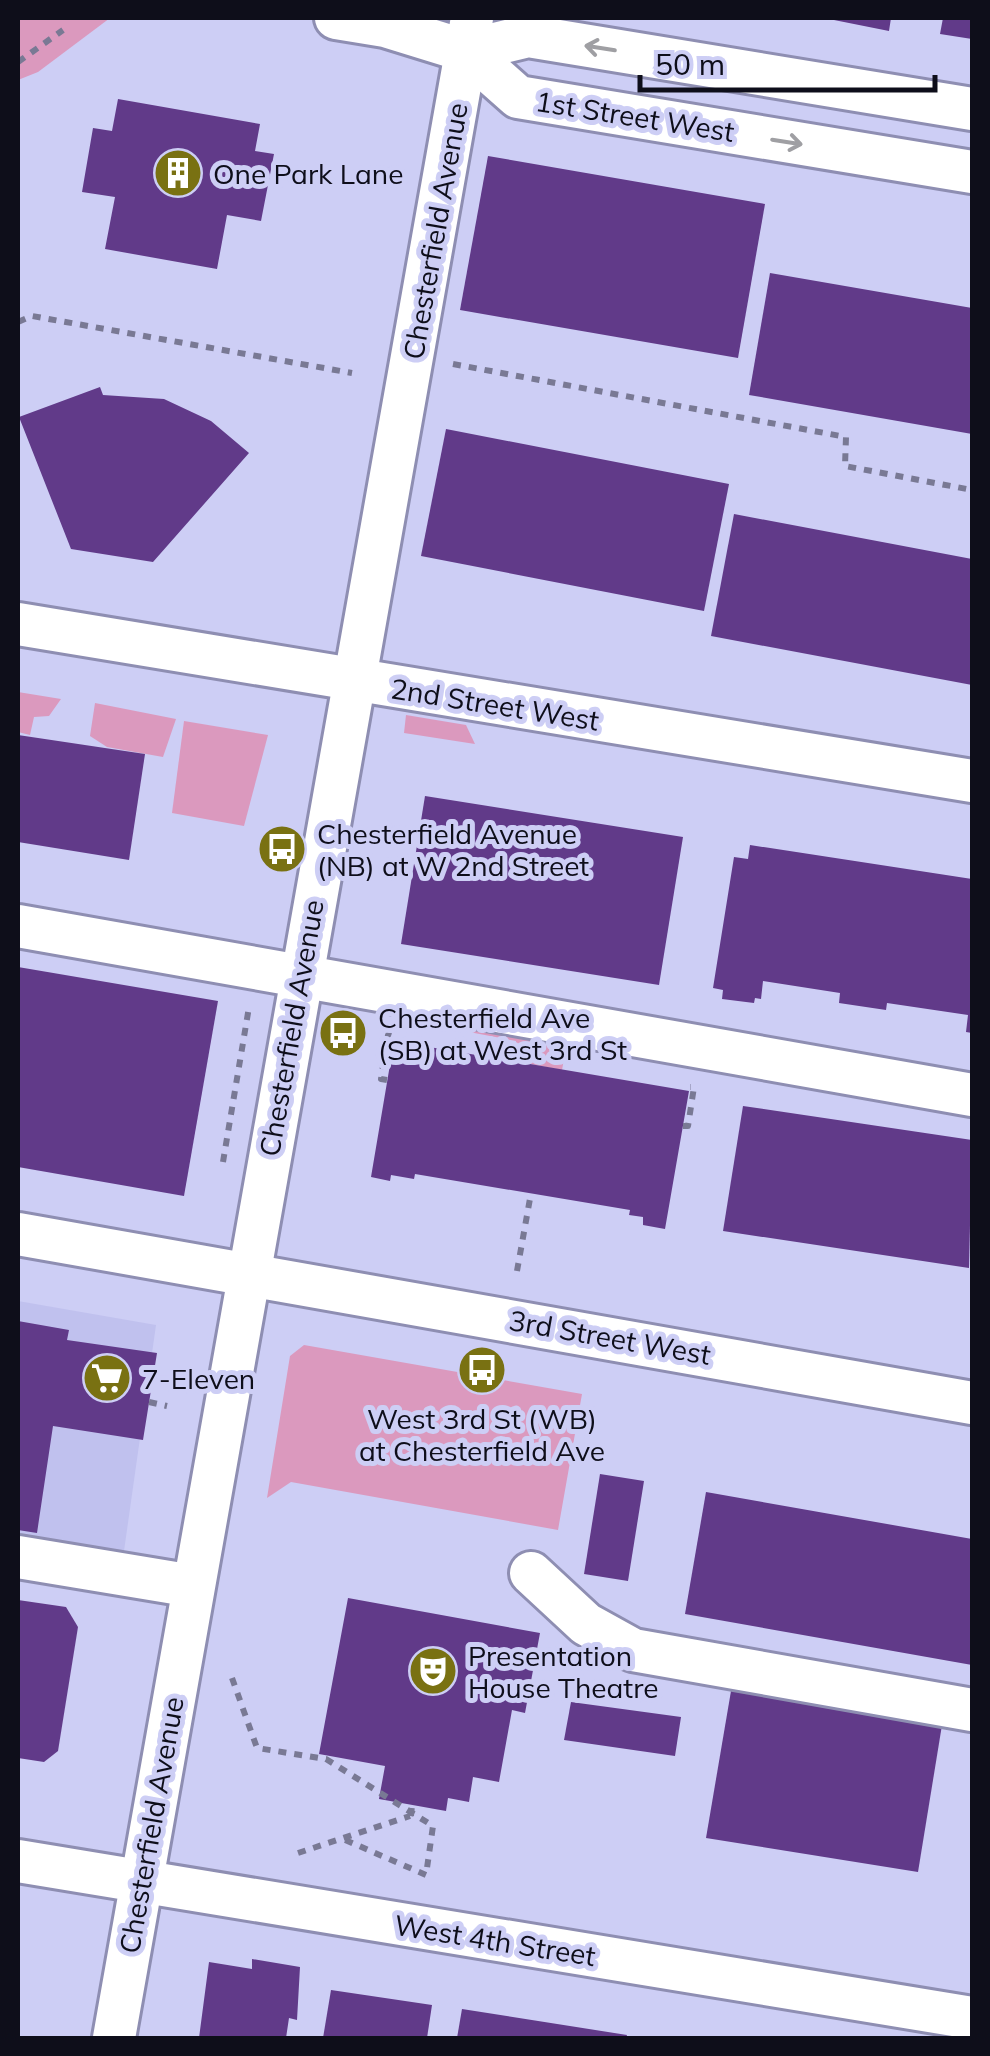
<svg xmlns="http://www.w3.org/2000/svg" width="990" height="2056" font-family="Mulish,sans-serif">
	<rect width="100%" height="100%" fill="#cdcef5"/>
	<!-- built -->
	<path fill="#c0c1ee" d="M18 1301 156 1325 123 1558 18 1539Z"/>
	<!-- green -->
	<g fill="#db99be">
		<path d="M18 18H110L38 72 18 80Z"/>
		<path d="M18 692 61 699 49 716 34 717 30 735 18 732Z"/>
		<path d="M95 703 176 719 163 757 107 747 90 736Z"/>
		<path d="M406 715 466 725 475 744 404 733Z"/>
		<path d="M184 721 268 735 244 826 172 813Z"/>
		<path d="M470 1024 600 1050 566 1048 562 1070 514 1061 516 1041 469 1032Z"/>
		<path d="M304 1345 582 1394 558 1530 291 1482 267 1498 290 1356Z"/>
	</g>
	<!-- building -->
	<g fill="#613a89">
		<path d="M824 18H891L889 31Z"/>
		<path d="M943 18H972V39L940 34Z"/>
		<path d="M118 99 260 124 255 151 274 154 261 221 227 215 217 269 105 249 115 197 82 192 93 128 112 131Z"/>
		<path d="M488 156 765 204 738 358 460 310Z"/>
		<path d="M770 273 972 308V434L749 395Z"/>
		<path d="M100 387 103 395 164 399 211 421 249 453 153 562 71 549 19 417Z"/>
		<path d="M446 429 729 484 704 611 421 556Z"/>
		<path d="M734 514 972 559V685L711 636Z"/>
		<path d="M18 735 145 754 129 860 18 842Z"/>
		<path d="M425 796 683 837 659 985 401 944Z"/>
		<path d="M750 845 972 879V1033L966 1032 968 1015 887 1003 886 1010 839 1003 840 993 763 981 761 999 755 998 754 1003 722 999 723 990 713 988 734 857 748 859Z"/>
		<path d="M18 967 218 1001 184 1196 18 1167Z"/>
		<path d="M394 1041 689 1091 665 1229 643 1225V1217L629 1215 630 1210 415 1174 414 1179 391 1175 390 1181 371 1177Z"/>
		<path d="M743 1106 972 1140 969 1268 723 1231Z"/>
		<path d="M18 1321 69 1330 67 1340 157 1353 143 1440 53 1426 37 1533 18 1530Z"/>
		<path d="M600 1474 644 1481 628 1581 584 1574Z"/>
		<path d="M706 1492 972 1539V1665L685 1614Z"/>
		<path d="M348 1598 540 1633 525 1713 512 1710 499 1782 473 1777 469 1802 448 1798 446 1811 379 1799 385 1766 319 1754Z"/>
		<path d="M18 1600 66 1607 78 1627 58 1751 44 1762 18 1758Z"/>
		<path d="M731 1691 942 1725 918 1872 706 1838Z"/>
		<path d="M571 1702 681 1717 675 1756 564 1740Z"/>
		<path d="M252 1959 300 1967 297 2020 289 2018 286 2038H199L209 1962 252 1969Z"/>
		<path d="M331 1990 432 2005 427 2038H323Z"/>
		<path d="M462 2009 627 2035 626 2038H457Z"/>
	</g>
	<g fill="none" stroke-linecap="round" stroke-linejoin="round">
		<!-- minor casing -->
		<g stroke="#8e8eb2" stroke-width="48">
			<g id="minor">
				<path d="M336 18 385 26 466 51 518 97 972 172"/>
				<path d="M466 51 528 36 972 109"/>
				<path d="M18 624 972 781"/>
				<path d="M18 926 972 1095"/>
				<path d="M18 1234 972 1403"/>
				<path d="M18 1557 193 1586"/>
				<path d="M531 1573 586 1624 633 1650 972 1710"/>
				<path d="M18 1861 972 2018"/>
				<path d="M114 2038C228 1364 359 692 472 18"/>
			</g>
		</g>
		<!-- path -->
		<g stroke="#797994" stroke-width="6" stroke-dasharray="8 8" stroke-linecap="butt">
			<path d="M18 62 63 30"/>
			<path d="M18 322 32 316 352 373"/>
			<path d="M453 364 846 437 845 466 972 490"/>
			<path d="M262 843 282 849"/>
			<path d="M387 1080 381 1079 388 1035 391 1036"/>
			<path d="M683 1126H688L694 1087H690"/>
			<path d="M223 1162 249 1007"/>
			<path d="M517 1271 531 1193"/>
			<path d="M149 1402 167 1406"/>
			<path d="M232 1678 257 1748 326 1759 433 1826 426 1875 343 1839"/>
			<path d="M411 1816 412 1805"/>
			<path d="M298 1853 410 1816"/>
		</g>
		<!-- minor -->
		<use href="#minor" stroke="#fff" stroke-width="42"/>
	</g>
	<!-- one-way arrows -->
	<defs><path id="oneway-shaft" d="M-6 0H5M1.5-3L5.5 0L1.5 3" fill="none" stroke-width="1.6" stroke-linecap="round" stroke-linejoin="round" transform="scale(2.5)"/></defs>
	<g stroke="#9f9fa3">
		<use href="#oneway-shaft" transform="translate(600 48) rotate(-171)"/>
		<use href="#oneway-shaft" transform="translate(787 142) rotate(9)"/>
	</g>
	<!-- icons -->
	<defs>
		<g id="building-disc" transform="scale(2.5)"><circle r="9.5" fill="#797112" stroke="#cdcef5"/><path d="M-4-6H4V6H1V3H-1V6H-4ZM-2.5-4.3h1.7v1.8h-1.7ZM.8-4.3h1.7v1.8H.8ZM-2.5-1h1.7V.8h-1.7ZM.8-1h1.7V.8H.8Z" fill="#fff"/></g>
		<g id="bus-disc" transform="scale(2.5)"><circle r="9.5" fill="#797112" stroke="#cdcef5"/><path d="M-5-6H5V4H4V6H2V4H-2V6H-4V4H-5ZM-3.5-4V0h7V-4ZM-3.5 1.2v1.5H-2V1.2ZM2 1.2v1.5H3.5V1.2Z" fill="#fff"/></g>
		<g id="supermarket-disc" transform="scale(2.5)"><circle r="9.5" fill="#797112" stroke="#cdcef5"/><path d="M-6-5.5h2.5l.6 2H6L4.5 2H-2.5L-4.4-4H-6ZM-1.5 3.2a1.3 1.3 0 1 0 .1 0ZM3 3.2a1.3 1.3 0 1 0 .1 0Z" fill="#fff"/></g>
		<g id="theatre-disc" transform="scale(2.5)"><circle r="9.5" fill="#797112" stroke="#cdcef5"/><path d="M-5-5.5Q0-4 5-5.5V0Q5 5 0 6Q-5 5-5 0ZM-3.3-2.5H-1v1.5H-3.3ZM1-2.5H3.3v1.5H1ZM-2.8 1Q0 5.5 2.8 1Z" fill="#fff"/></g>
	</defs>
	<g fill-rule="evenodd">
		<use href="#building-disc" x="178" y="173"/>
		<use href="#bus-disc" x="282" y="849"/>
		<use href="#bus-disc" x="343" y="1033"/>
		<use href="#bus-disc" x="482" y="1370"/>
		<use href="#supermarket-disc" x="107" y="1378"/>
		<use href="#theatre-disc" x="433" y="1671"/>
	</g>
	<g text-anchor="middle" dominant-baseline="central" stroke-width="10" stroke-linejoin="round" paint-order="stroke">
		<!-- street labels -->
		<g font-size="28" fill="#0e0e1a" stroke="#cdcef5">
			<text transform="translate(635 116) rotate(9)">1st Street West</text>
			<text transform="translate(435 231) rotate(-80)">Chesterfield Avenue</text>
			<text transform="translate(495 704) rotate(9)">2nd Street West</text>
			<text transform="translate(291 1028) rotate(-80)">Chesterfield Avenue</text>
			<text transform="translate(610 1337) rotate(10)">3rd Street West</text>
			<text transform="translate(151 1825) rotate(-80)">Chesterfield Avenue</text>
			<text transform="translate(495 1940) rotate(9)">West 4th Street</text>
		</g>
		<!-- poi labels -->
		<g font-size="28" fill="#0e0e1a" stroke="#cdcef5" text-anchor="start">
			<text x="213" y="173">One Park Lane</text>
			<text x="317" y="833">Chesterfield Avenue<tspan x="317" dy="32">(NB) at W 2nd Street</tspan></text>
			<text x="378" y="1017">Chesterfield Ave<tspan x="378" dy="32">(SB) at West 3rd St</tspan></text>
			<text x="142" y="1378">7-Eleven</text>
			<text x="482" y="1418" text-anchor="middle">West 3rd St (WB)<tspan x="482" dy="32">at Chesterfield Ave</tspan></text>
			<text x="468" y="1655">Presentation<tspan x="468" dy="32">House Theatre</tspan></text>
		</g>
	</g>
	<!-- border -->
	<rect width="990" height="2056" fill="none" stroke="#0e0e1a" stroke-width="40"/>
	<!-- scale -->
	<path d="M640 75v15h295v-15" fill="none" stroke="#0e0e1a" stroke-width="5"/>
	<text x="655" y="75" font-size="30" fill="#0e0e1a" stroke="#cdcef5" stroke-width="8" paint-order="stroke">50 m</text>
</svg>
